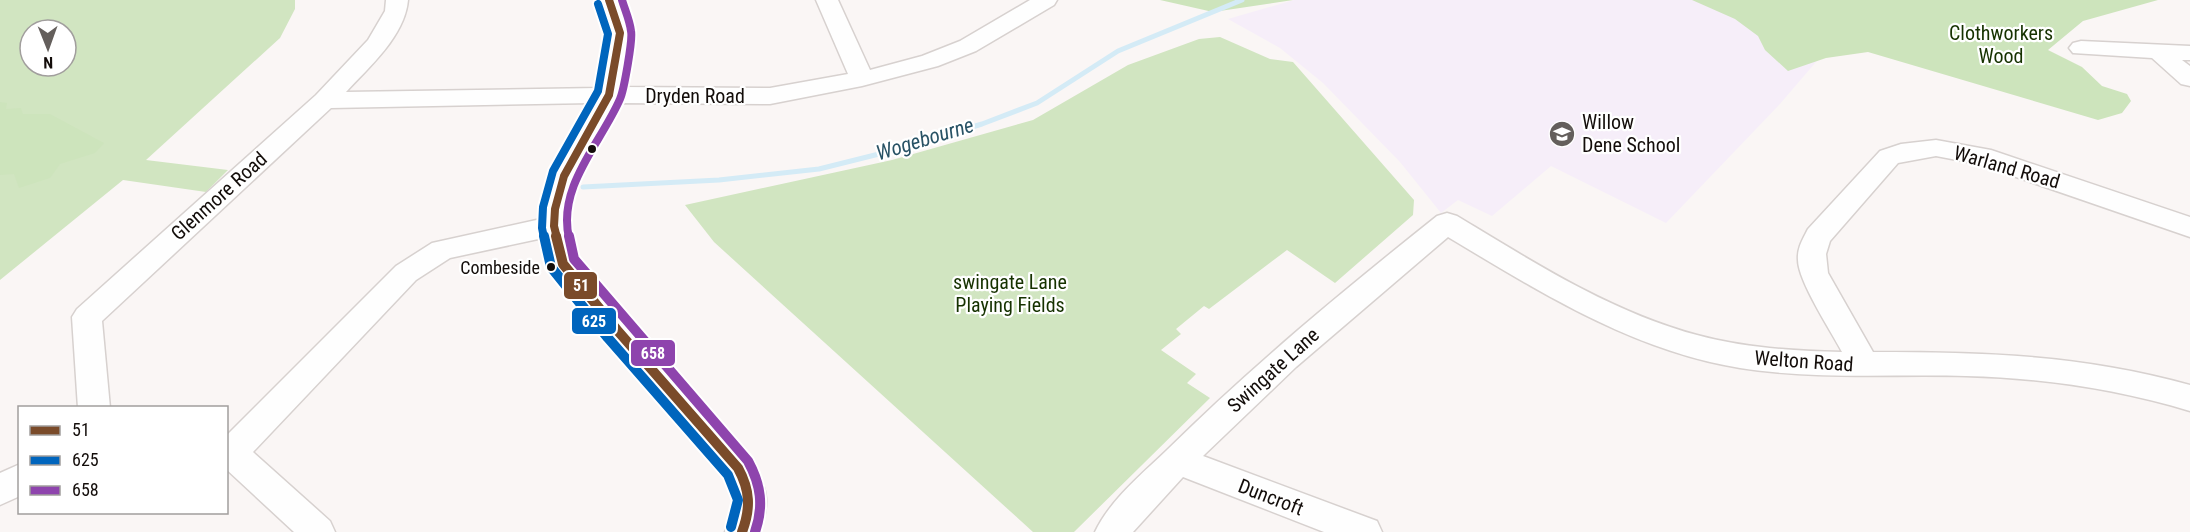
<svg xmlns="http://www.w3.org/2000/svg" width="2190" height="532" font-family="'Roboto Condensed',sans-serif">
	<rect width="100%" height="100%" fill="#faf6f5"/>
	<!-- education -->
	<path fill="#f6eef9" d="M1294 0H1713L1828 48 1779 105 1666 223 1551 166 1492 216 1458 200 1441 213 1400 162 1323 83 1280 48 1228 19Z"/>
	<!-- green -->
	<g fill="#d1e5c1" fill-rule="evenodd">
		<path d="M0 0H295V9L280 38 146 160 228 170 206 192 123 180 0 280ZM30 30H66V66H30Z"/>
		<path d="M1220 37 1270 59 1293 62 1414 200 1413 215 1335 283 1287 250 1209 309 1204 306 1176 329 1181 334 1161 350 1196 374 1187 383 1210 398 1074 532H1033L714 242 685 205 892 160 1033 120 1128 65 1199 39Z"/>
	</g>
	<!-- forest -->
	<g fill="#cde4bc">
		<path d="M1160 0H1293L1213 12Z"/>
		<path d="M1692 0H2158L2083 21 2048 50 2082 67 2102 86 2127 94 2131 101 2122 113 2098 120 1868 52 1826 58 1788 71 1765 50 1758 36 1735 19Z"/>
		<path d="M0 102 7 103 6 109 21 108 23 114H50L104 143 95 153 60 164 50 178 19 188 14 174 0 175Z"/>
	</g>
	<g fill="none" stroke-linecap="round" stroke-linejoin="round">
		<!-- stream -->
		<path stroke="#d4ebf6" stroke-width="5" d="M583 187 719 180 819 169 899 149 982 124 1037 103 1118 51 1242 0"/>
		<!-- minor casing -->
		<g stroke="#d7d1cf" stroke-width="3">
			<g id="minor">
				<path d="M386 0H408C405 36 369 67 346 92L598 88 608 33 598 0H620L632 33 623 87 770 88 848 74 816 0H838L870 70 922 56 960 41 1030 0H1057L1054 5 976 51 938 66 862 86 770 104 617 103 577 176 569 209 568 226 576 261 628 322 750 458C766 486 772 501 759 532H725C733 513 737 497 726 478L606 338 553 271 549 264 543 238 450 258 416 280 253 452 330 521 335 532H294L226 469V436L396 266 432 243 541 219 551 176 592 103 331 108 102 321 110 408H78L72 317 77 309 316 95 368 40 385 11Z"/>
				<path d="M2081 41 2190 46V60H2182L2190 66V86L2181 84 2152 58 2073 53 2069 48 2073 43Z"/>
				<path d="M1936 140 1991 150 2190 217V237L1978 164 1936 156 1898 163 1830 241 1826 254 1828 273 1873 352C1985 352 2082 355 2190 385V411C2117 389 2043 378 1966 376 1891 374 1816 380 1740 368 1633 351 1540 292 1448 237L1296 367 1203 456 1377 521 1382 532H1324L1183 477 1133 532H1095C1110 500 1142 474 1167 450 1252 366 1344 290 1437 216L1447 213 1457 216C1533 262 1611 312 1697 335 1745 348 1794 351 1842 352 1831 331 1798 281 1798 260 1797 248 1803 239 1808 229L1880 151 1901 144Z"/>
				<path d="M20 464V496L0 505V473Z"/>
			</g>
		</g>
		<!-- minor -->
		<use href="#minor" fill="#fefefe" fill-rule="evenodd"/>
		<!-- bus-1-far1 casing -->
		<g stroke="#fff" stroke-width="12">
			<path id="bus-1-far1" d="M557 238 554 226 555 209 564 176 609 95 620 33 609 0"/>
		</g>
		<!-- bus-1 casing -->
		<g stroke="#fff" stroke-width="14">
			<path id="bus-1" d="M556 236 563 264 617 330 738 468C750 490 751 508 742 532"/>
		</g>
		<!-- bus-2-far1 casing -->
		<g stroke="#fff" stroke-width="12">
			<path id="bus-2-far1" d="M544 238 542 228 543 207 553 171 598 91 608 34 598 4"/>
		</g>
		<!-- bus-2 casing -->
		<g stroke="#fff" stroke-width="14">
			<path id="bus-2" d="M544 236 551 267 608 338 728 475 738 500 731 527"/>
		</g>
		<!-- bus-3-far1 casing -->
		<g stroke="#fff" stroke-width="12">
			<path id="bus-3-far1" d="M569 238C557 186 601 143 620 99 624 90 633 39 631 31 630 21 625 10 622 0"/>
		</g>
		<!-- bus-3 casing -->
		<g stroke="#fff" stroke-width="14">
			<path id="bus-3" d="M569 236 574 259 748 461C761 485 764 506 755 532"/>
		</g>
		<!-- bus-1-far1 -->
		<use href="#bus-1-far1" stroke="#7a4b2a" stroke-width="8"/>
		<!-- bus-1 -->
		<use href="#bus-1" stroke="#7a4b2a" stroke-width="10"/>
		<!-- bus-2-far1 -->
		<use href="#bus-2-far1" stroke="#0065bd" stroke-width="8"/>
		<!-- bus-2 -->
		<use href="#bus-2" stroke="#0065bd" stroke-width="10"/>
		<!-- bus-3-far1 -->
		<use href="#bus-3-far1" stroke="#8e44ad" stroke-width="8"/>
		<!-- bus-3 -->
		<use href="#bus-3" stroke="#8e44ad" stroke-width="10"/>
	</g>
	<!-- icons -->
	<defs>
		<g id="school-disc" transform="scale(1.35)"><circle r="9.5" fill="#645f5c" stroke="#fff"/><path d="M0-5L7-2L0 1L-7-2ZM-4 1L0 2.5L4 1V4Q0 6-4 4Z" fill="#fff"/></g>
	</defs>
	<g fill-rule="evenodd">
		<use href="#school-disc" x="1562" y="134"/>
	</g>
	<!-- markers -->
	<g fill="#130d0a" stroke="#fff" stroke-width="2">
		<circle cx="592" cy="149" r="5"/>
		<circle cx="551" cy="267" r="5"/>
	</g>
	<g text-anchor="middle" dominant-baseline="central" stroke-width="4.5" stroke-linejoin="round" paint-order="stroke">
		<!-- bus labels -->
		<g font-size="18" fill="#130d0a" stroke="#fff" text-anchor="end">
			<text x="540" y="267">Combeside</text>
		</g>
		<!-- park labels -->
		<g font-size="20" fill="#163200" stroke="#fff">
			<text x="2001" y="33">Clothworkers<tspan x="2001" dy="23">Wood</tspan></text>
			<text x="1010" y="282">swingate Lane<tspan x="1010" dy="23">Playing Fields</tspan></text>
		</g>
		<!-- street labels -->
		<g font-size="20" fill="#130d0a" stroke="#fff">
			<text x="695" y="96">Dryden Road</text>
			<text transform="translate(2007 167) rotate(16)">Warland Road</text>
			<text transform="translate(219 196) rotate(-42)">Glenmore Road</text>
			<text transform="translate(1804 361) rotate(4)">Welton Road</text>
			<text transform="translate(1273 370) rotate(-42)">Swingate Lane</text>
			<text transform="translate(1271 497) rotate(21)">Duncroft</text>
		</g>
		<!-- poi labels -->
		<g font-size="20" fill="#130d0a" stroke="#fff" text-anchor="start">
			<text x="1582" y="122">Willow<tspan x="1582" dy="23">Dene School</tspan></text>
		</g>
		<!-- water labels -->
		<g font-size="21" font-style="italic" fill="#285265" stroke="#fff">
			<text transform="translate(925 139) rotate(-17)">Wogebourne</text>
		</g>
	</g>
	<g stroke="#fff" stroke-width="2">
		<rect x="563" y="271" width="35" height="29" rx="6" fill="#7a4b2a"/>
		<rect x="571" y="307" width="46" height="28" rx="6" fill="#0065bd"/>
		<rect x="630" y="339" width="46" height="28" rx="6" fill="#8e44ad"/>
	</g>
	<g font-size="16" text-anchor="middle" font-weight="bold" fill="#fff">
		<text x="581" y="291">51</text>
		<text x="594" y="327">625</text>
		<text x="653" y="359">658</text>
	</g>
	<!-- legend -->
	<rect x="18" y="406" width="210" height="108" fill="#ffffff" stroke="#a19e9d" stroke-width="1.5"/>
	<rect x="30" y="426" width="30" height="9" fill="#7a4b2a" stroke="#a19e9d" stroke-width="1.5"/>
	<text x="72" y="436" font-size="18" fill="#130d0a">51</text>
	<rect x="30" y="456" width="30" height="9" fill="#0065bd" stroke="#a19e9d" stroke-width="1.5"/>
	<text x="72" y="466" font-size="18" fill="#130d0a">625</text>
	<rect x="30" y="486" width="30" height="9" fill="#8e44ad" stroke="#a19e9d" stroke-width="1.5"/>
	<text x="72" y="496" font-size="18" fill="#130d0a">658</text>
	<!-- north arrow -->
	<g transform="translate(48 48) rotate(179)"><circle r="28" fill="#ffffff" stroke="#a19e9d" stroke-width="1.5"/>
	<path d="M0-4.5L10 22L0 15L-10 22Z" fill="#645f5c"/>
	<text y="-9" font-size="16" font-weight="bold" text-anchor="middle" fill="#130d0a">N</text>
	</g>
</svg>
